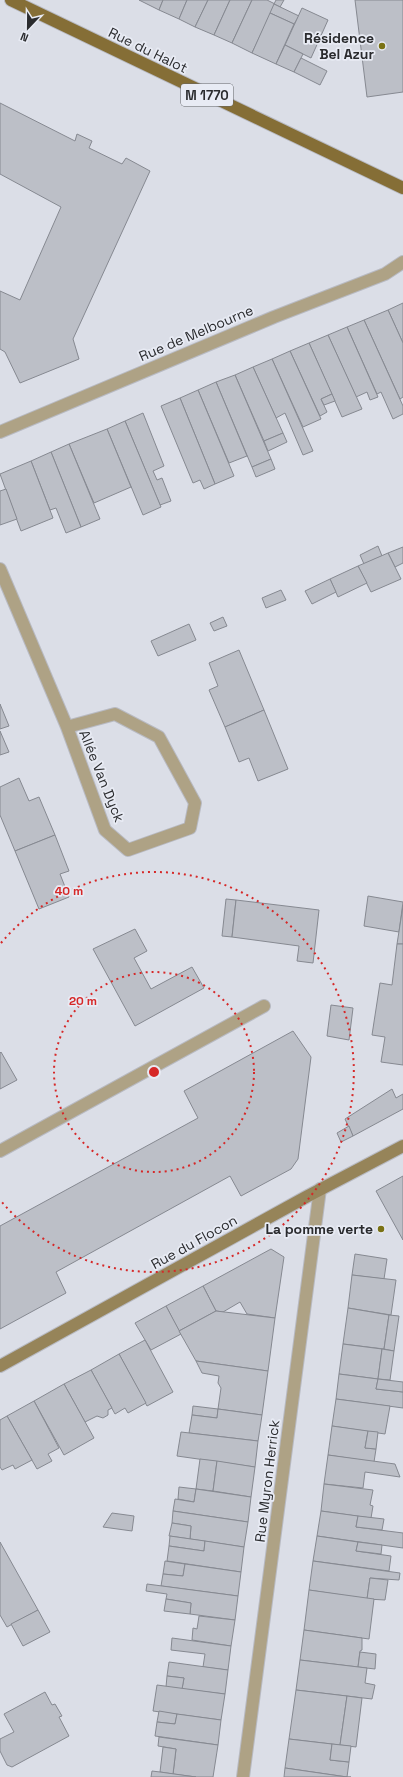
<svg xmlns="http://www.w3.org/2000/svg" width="403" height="1777" font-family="'Space Grotesk',sans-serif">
	<rect width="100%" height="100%" fill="#dbdee7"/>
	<!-- building -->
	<g fill="#bcbfc7" stroke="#868991">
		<path d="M139 0H163L159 10Z"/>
		<path d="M163 0H187L179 19 159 10Z"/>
		<path d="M187 0H208L195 27 179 19Z"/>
		<path d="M208 0H230L214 35 195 27Z"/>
		<path d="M230 0H252L232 43 214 35Z"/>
		<path d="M252 0H267L275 4 252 53 232 43Z"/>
		<path d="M276 0H284L280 7 274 4Z"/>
		<path d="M355 0H403V92L367 97Z"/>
		<path d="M274 4 299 16 294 24 270 13Z"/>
		<path d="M302 8 328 20 311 58 285 45Z"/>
		<path d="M270 13 294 24 276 64 252 53Z"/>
		<path d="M285 45 303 54 294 72 276 64Z"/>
		<path d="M301 58 327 71 320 85 294 72Z"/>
		<path d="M0 103 75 141 77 134 92 141 89 148 122 164 126 158 150 171 73 339 79 359 20 383 5 352 0 349V291L20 300 61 207 0 174Z"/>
		<path d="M403 303V343L388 310Z"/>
		<path d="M388 310 403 343V397L400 399 364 320Z"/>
		<path d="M364 320 403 406V414L393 419 381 392 377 394 347 327Z"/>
		<path d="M347 327 378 397 370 400 367 392 356 397 328 335Z"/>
		<path d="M328 335 362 409 342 417 309 343Z"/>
		<path d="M309 343 332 394 321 399 327 412 320 416 290 351Z"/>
		<path d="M290 351 321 419 303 427 272 359Z"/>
		<path d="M272 359 313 451 303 455 285 413 276 418 253 367Z"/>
		<path d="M253 367 283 433 264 441 235 375Z"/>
		<path d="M235 375 271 459 252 467 216 382Z"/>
		<path d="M216 382 247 456 229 463 198 390Z"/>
		<path d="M198 390 234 476 215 484 180 398Z"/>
		<path d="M332 394 335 401 324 405 321 399Z"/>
		<path d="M180 398 215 484 204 489 200 480 193 483 161 406Z"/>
		<path d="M143 413 164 466 153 471 157 480 162 478 171 501 160 505 125 421Z"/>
		<path d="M125 421 161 507 143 515 107 429Z"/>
		<path d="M107 429 131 487 94 503 69 444Z"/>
		<path d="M283 433 287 442 268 451 264 441Z"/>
		<path d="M69 444 100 519 81 527 51 452Z"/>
		<path d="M51 452 81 527 66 533 56 508 50 510 31 461Z"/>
		<path d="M271 459 275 469 256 477 252 467Z"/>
		<path d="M31 461 53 518 21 531 0 474Z"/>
		<path d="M6 489 17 519 0 525V491Z"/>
		<path d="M378 546 382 556 364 564 360 555Z"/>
		<path d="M403 547V563L395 567 388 553Z"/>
		<path d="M388 553 401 579 371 592 358 566Z"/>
		<path d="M358 566 367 583 338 597 330 579Z"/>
		<path d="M330 579 336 592 312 604 305 591Z"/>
		<path d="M281 590 286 600 266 608 262 598Z"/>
		<path d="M223 617 227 626 214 631 210 623Z"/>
		<path d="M189 624 196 640 158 656 151 641Z"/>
		<path d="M239 650 264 710 225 727 209 690 218 686 209 663Z"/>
		<path d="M0 704 9 726 0 729Z"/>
		<path d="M264 710 288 769 258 781 249 758 239 762 225 727Z"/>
		<path d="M0 731 9 752 0 755Z"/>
		<path d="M19 778 29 801 39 797 55 835 15 851 0 815V787Z"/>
		<path d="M55 835 69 871 60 874 69 897 39 909 15 851Z"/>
		<path d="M368 896 403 902 399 932 364 926Z"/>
		<path d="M226 899 236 900 232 937 222 936Z"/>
		<path d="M236 900 319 910 313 963 297 961 299 946 232 937Z"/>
		<path d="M403 906V944H397Z"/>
		<path d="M135 929 147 951 134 958 151 989 192 967 204 988 135 1026 93 949Z"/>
		<path d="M397 944H403V1065L381 1062 385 1037 372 1035 380 983 392 985Z"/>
		<path d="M331 1005 353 1008 349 1040 327 1036Z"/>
		<path d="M293 1031 311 1057 298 1159 291 1169 241 1196 230 1176 56 1272 66 1293 0 1329V1226L198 1118 184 1091Z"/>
		<path d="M1 1052 17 1080 0 1089V1053Z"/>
		<path d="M392 1089 396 1098 403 1094V1109L353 1136 345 1119Z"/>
		<path d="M349 1126 353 1136 341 1142 337 1133Z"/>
		<path d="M403 1176V1240L376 1191Z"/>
		<path d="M271 1249 284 1257 275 1318 247 1314 240 1302 223 1312 216 1311 203 1286Z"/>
		<path d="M355 1254 387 1259 384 1279 352 1275Z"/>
		<path d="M352 1275 396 1280 391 1315 348 1308Z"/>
		<path d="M203 1286 216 1311 179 1331 166 1306Z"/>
		<path d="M166 1306 181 1334 151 1350 135 1323Z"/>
		<path d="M348 1308 389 1315 384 1349 343 1344Z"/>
		<path d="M216 1311 275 1318 268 1371 196 1361 179 1331Z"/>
		<path d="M389 1315 399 1316 394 1351 384 1349Z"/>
		<path d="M145 1340 173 1392 147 1406 119 1354Z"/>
		<path d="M343 1344 382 1349 378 1379 339 1374Z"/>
		<path d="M382 1349 394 1351 390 1380 378 1379Z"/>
		<path d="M119 1354 146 1403 128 1413 125 1408 115 1414 91 1370Z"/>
		<path d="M196 1361 268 1371 262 1415 218 1409 221 1388 218 1383 219 1376 202 1373Z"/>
		<path d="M91 1370 112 1408 108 1410V1415L103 1418 97 1416 85 1422 64 1384Z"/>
		<path d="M339 1374 378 1379 376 1389 403 1392V1408L336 1399Z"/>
		<path d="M378 1379 403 1382V1392L376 1389Z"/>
		<path d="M64 1384 94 1438 64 1455 34 1401Z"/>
		<path d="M336 1399 390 1406 385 1434 332 1426Z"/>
		<path d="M34 1401 59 1448 48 1454 52 1461 37 1469 7 1416Z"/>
		<path d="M193 1406 218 1409 217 1418 192 1415Z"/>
		<path d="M218 1409 262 1415 258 1441 189 1433 192 1415 217 1418Z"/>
		<path d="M7 1416 32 1460 15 1469 13 1465 2 1470 0 1467V1420Z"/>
		<path d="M332 1426 368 1431 365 1448 376 1449 374 1462 328 1455Z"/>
		<path d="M368 1431 378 1432 376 1449 365 1448Z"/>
		<path d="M181 1432 258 1441 255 1467 177 1456Z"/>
		<path d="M328 1455 395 1464 400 1477 365 1472 363 1488 324 1484Z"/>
		<path d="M200 1459 217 1461 213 1491 196 1489Z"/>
		<path d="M217 1461 255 1467 251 1497 213 1491Z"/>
		<path d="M324 1484 373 1490 370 1505 373 1506 371 1518 321 1511Z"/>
		<path d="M179 1487 196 1489 194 1502 178 1499Z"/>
		<path d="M196 1489 251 1497 248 1522 173 1511 175 1499 194 1502Z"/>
		<path d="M173 1511 248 1522 244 1547 190 1539 191 1526 172 1523Z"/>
		<path d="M321 1511 358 1516 356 1527 403 1533V1548L317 1536Z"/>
		<path d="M112 1513 134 1516 132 1531 103 1527Z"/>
		<path d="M358 1516 384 1519 382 1530 356 1527Z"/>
		<path d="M172 1523 191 1526 190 1539 169 1536Z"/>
		<path d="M170 1536 205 1541 204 1551 169 1546Z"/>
		<path d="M317 1536 358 1542 356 1551 391 1556 389 1571 313 1561Z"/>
		<path d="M205 1541 244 1547 241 1572 167 1561 169 1546 204 1551Z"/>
		<path d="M0 1542 38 1610 7 1627 0 1615Z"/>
		<path d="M358 1542 382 1545 381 1554 356 1551Z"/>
		<path d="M165 1561 185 1564 183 1576 163 1574Z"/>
		<path d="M313 1561 400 1573 399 1580 370 1578 367 1599 309 1590Z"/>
		<path d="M185 1564 241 1572 238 1596 161 1586 163 1574 183 1576Z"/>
		<path d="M370 1578 388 1580 385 1600 367 1599Z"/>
		<path d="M147 1584 238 1596 235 1620 190 1614 191 1603 166 1599 167 1594 146 1591Z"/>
		<path d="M309 1590 374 1599 369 1639 304 1630Z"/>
		<path d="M166 1599 191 1603 190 1614 164 1611Z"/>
		<path d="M38 1610 50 1632 23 1646 11 1624Z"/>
		<path d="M199 1616 235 1620 231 1646 192 1640 193 1628 197 1629Z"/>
		<path d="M304 1630 362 1638V1650L360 1651 358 1667 300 1660Z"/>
		<path d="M172 1638 231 1646 228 1670 203 1667 205 1654 171 1650Z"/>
		<path d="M360 1652 376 1654 375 1669 358 1667Z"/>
		<path d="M300 1660 367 1668 365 1683 375 1685 372 1699 296 1690Z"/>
		<path d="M169 1662 228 1670 225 1694 182 1689 184 1678 167 1676Z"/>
		<path d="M167 1676 184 1678 182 1689 166 1687Z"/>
		<path d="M157 1685 225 1694 221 1720 153 1711Z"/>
		<path d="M296 1690 347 1696 340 1745 289 1739Z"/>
		<path d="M45 1692 52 1705 55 1704 62 1716 59 1717 69 1736 12 1767 7 1765 0 1751V1739L14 1732 4 1714Z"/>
		<path d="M347 1696 362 1698 356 1747 340 1745Z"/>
		<path d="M159 1711 177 1714 175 1724 157 1722Z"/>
		<path d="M177 1714 221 1720 218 1745 155 1736 157 1722 175 1724Z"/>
		<path d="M159 1737 218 1745 213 1777H196L173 1774 176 1749 158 1746Z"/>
		<path d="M289 1739 332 1744 330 1760 349 1762 347 1777 285 1768Z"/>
		<path d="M332 1744 351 1746 349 1762 330 1760Z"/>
		<path d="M163 1747 176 1749 173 1774 160 1772Z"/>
		<path d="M285 1768 347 1777H351H284Z"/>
		<path d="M152 1771 160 1772 196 1777H151Z"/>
	</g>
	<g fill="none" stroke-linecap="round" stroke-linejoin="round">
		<!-- lane casing -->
		<g stroke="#b8bac2" stroke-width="14">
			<path id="lane" d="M0 1151 264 1006"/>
		</g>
		<!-- street casing -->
		<g stroke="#b8bac2" stroke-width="14">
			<g id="street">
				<path d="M0 432 274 317 385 274 403 262"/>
				<path d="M0 569 67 727 105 830 128 850 190 828 195 803 159 737 115 714 67 727"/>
				<path d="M243 1777 320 1189"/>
			</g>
		</g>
		<!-- secondary casing -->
		<g stroke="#b8bac2" stroke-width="14">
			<path id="secondary" d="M0 1366 306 1197 403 1146"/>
		</g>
		<!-- primary casing -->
		<g stroke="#b8bac2" stroke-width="14">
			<path id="primary" d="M11 0 403 188"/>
		</g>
		<!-- lane -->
		<use href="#lane" stroke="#aea285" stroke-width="12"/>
		<!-- street -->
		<use href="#street" stroke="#aea285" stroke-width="12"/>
		<!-- secondary -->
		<use href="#secondary" stroke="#968459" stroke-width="12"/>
		<!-- primary -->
		<use href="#primary" stroke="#856e36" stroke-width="12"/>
	</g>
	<!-- distance rings -->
	<g fill="none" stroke="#d62828" stroke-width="2" stroke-dasharray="2 4">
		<circle cx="154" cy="1072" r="100"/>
		<path d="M1 943A200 200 0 1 1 1 1201"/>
	</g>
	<!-- markers -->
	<g fill="#7a7214" stroke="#e8ebf4" stroke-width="1.5">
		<circle cx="382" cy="46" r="4"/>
		<circle cx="381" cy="1229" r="4"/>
	</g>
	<g text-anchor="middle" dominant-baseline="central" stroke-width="3.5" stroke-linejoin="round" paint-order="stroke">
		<!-- shield labels -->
		<rect fill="#e8ebf4" stroke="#636569" stroke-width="1" x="181" y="84" width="52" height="22" rx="3"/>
		<g font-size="13" font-weight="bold" fill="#2a2b2e">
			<text x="207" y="95">M 1770</text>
		</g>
		<!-- poi labels -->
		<g font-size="14" font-weight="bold" fill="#2a2b2e" stroke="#e8ebf4" text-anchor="end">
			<text x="374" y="38">Résidence<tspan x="374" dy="16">Bel Azur</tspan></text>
			<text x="373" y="1229">La pomme verte</text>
		</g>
		<!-- street labels -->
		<g font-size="14" fill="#2a2b2e" stroke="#e8ebf4">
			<text transform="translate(148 50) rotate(26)">Rue du Halot</text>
			<text transform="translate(196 333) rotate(-23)">Rue de Melbourne</text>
			<text transform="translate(102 776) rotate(68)">Allée Van Dyck</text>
			<text transform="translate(194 1242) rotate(-29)">Rue du Flocon</text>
			<text transform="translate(267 1481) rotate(-83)">Rue Myron Herrick</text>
		</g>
	</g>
	<circle cx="154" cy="1072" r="6" fill="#d62828" stroke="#e8ebf4" stroke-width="2"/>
	<g font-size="12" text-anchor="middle" font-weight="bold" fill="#d62828" stroke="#e8ebf4" stroke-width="3.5" stroke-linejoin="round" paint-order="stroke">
		<text x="69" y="895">40 m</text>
		<text x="83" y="1005">20 m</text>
	</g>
	<!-- north arrow -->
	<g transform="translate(28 28) rotate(202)" stroke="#e8ebf4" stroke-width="3" paint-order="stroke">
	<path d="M0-3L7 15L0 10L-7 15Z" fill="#2a2b2e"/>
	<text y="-6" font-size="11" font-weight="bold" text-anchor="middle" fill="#2a2b2e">N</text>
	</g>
</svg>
